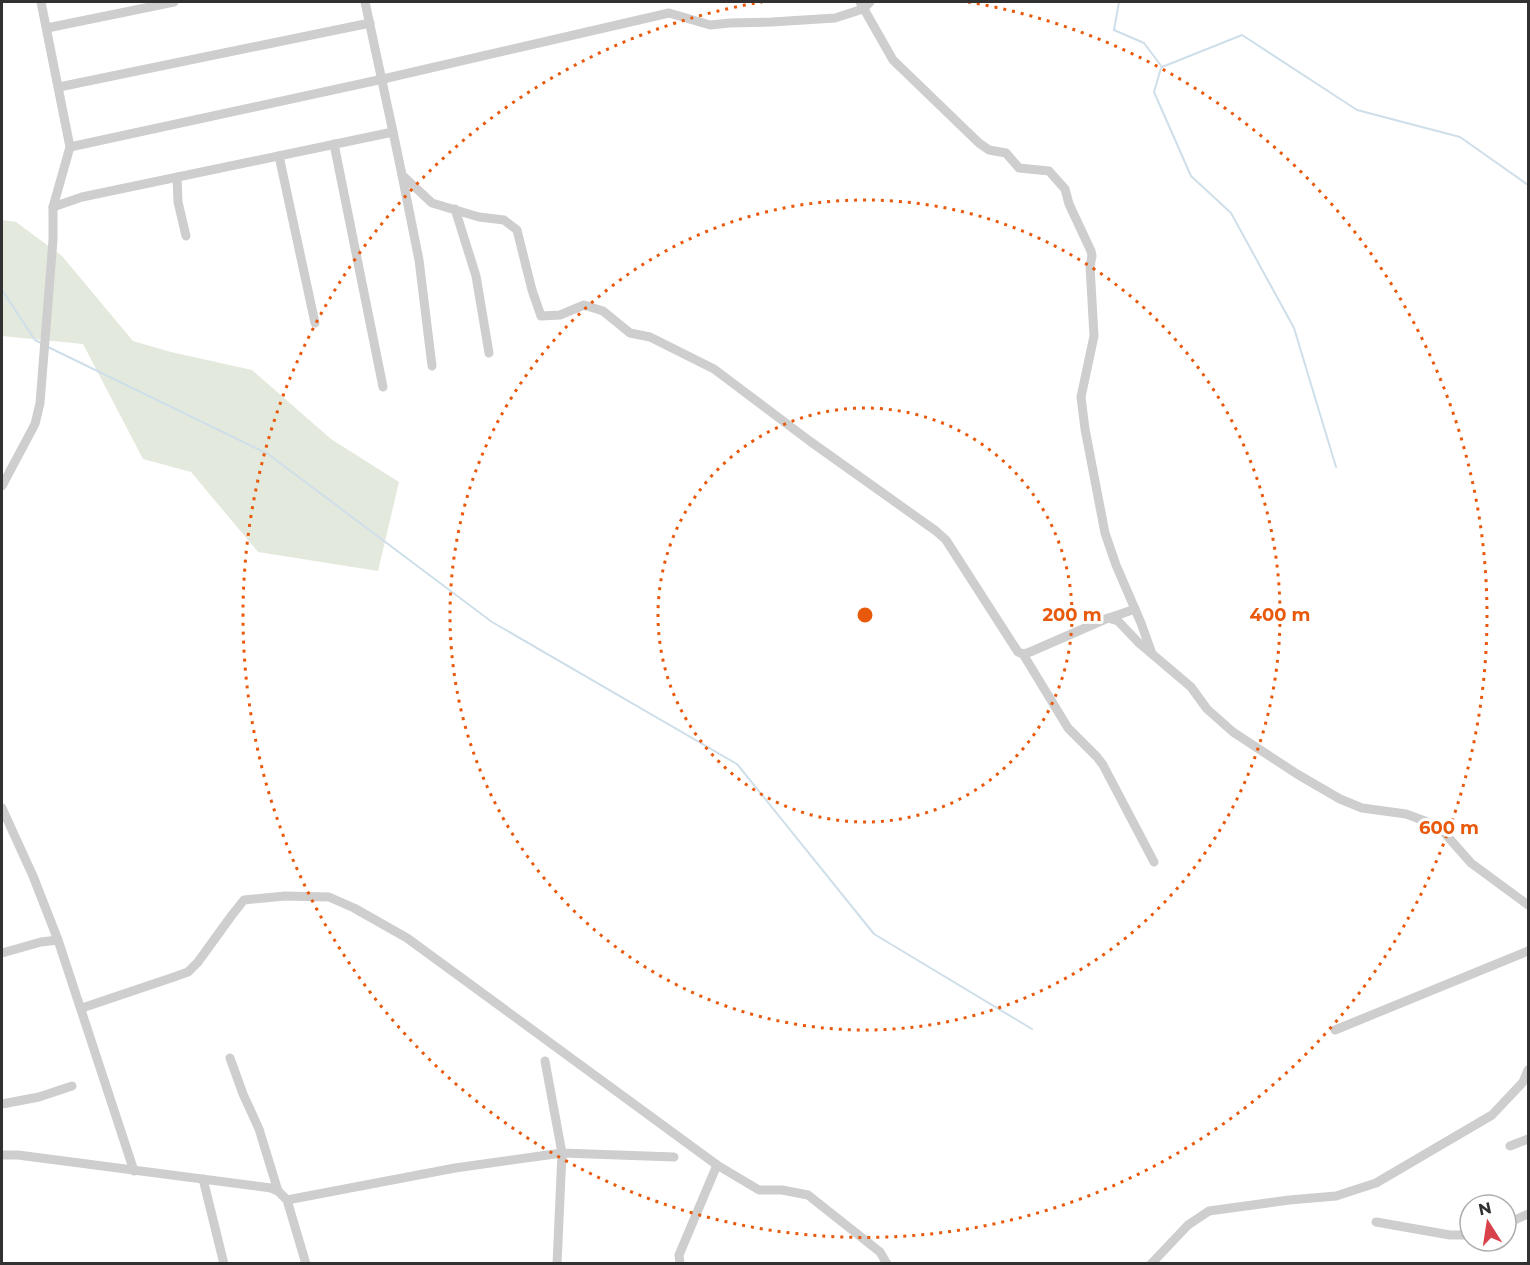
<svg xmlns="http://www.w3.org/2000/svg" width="1530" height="1265" font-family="Montserrat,sans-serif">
	<rect width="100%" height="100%" fill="#fff"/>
	<!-- green -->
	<path fill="#e4e9dd" d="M2 220 16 222 62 256 133 341 171 352 252 370 331 439 399 482 378 571 258 552 191 472 143 459 83 344 2 336Z"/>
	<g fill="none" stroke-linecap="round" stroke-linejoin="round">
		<!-- stream -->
		<g stroke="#cedfea" stroke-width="2">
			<path d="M1071 2H1072"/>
			<path d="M1119 2 1114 30 1144 43 1162 67 1242 35 1357 110 1460 137 1528 185"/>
			<path d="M1161 68 1154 92 1191 176 1231 213 1294 328 1336 467"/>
			<path d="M2 290 35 340 43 344"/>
			<path d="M48 347 268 454 492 622 737 764 874 934 1032 1029"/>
		</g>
		<!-- minor -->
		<g stroke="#cecece" stroke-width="9">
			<path d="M365 2 393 132"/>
			<path d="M860 2 893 60 979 143 989 150 1006 153 1019 168 1049 171 1065 189 1069 204 1091 251 1092 256 1090 266 1094 336 1081 397 1085 429 1105 533 1116 565 1141 623 1151 651"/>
			<path d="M47 28 174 2"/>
			<path d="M59 87 370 23"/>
			<path d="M334 144 383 387"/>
			<path d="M70 147 383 79 669 13 710 25 730 23 772 22 835 18 863 9 870 2"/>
			<path d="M279 156 315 323"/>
			<path d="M402 175 419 260 432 366"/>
			<path d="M177 177 178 202 186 236"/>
			<path d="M53 207 82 197 393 132 402 175 432 203 479 217 504 220 517 230 532 290 541 316 560 315 584 305 603 311 630 333 650 337 714 369 811 442 936 531 946 540 1018 652 1023 654 1030 652 1108 618 1118 621 1138 642 1191 687 1207 709 1233 732 1297 774 1340 799 1362 808 1406 814 1425 821 1441 829 1471 863 1528 905"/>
			<path d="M455 209 476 276 489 353"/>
			<path d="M2 486 35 424 40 403 53 240V207L70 147 41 2"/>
			<path d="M1109 618 1135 609"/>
			<path d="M1023 654 1068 728 1097 757 1103 765 1154 862"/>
			<path d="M2 808 33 876 58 940 134 1171"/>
			<path d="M2 953 41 942 58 940"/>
			<path d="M82 1008 174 977 188 972 198 962 232 915 244 900 285 896 329 897 354 908 407 938 717 1165 759 1190H782L808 1195 880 1252 887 1264"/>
			<path d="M1335 1030 1528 951"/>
			<path d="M230 1058 243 1094 259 1129 278 1191"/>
			<path d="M545 1061 562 1153 557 1264"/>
			<path d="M2 1104 39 1097 72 1086"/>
			<path d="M1510 1146 1528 1139"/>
			<path d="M2 1155H18L271 1188 278 1191 287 1200 306 1264"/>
			<path d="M203 1179 224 1264"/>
			<path d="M287 1200 455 1168 562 1153 674 1157"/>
			<path d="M1376 1222 1450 1235H1470"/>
			<path d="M1506 1224 1528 1214"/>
			<path d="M680 1264 679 1255 717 1165"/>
			<path d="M1151 1264 1188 1225 1209 1211 1289 1200 1336 1196 1376 1183 1492 1115 1523 1082 1528 1070"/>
		</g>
	</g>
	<!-- distance rings -->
	<g fill="none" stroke="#e8590c" stroke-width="3" stroke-dasharray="3 6">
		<circle cx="865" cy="615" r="207"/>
		<circle cx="865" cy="615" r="415"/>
		<path d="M968 2A622 622 0 1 1 762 2"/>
	</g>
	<circle cx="865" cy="615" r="9" fill="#e8590c" stroke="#fff" stroke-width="3"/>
	<g font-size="18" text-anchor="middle" font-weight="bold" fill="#e8590c" stroke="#fff" stroke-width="6" stroke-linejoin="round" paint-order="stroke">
		<text x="1072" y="621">200 m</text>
		<text x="1280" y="621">400 m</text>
		<text x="1449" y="834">600 m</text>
	</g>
	<!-- border -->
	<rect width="1530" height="1265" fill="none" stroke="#313131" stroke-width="6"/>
	<!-- north arrow -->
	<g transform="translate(1488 1223) rotate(348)"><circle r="28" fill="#ffffff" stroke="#adadad" stroke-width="1.5"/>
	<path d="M0-4.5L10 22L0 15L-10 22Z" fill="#d8424b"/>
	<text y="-9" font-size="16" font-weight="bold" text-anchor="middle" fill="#313131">N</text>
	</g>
</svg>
